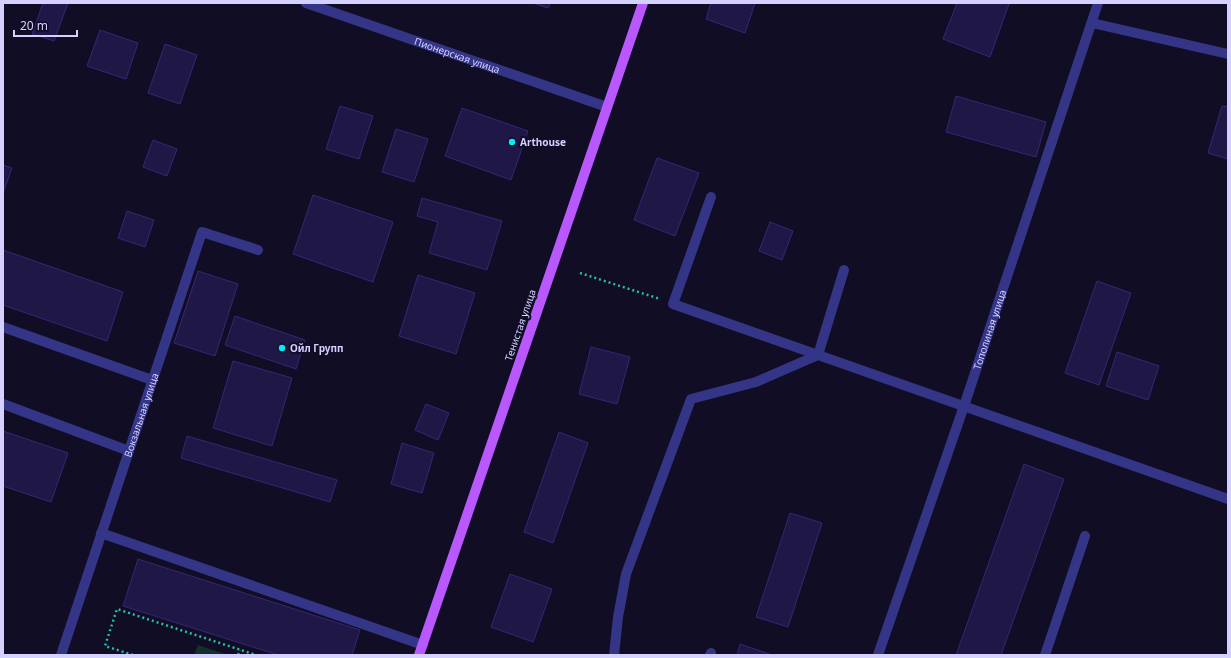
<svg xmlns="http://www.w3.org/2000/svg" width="1231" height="658" font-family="'Noto Sans',sans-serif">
	<rect width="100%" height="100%" fill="#100d25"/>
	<!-- green -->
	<path fill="#102f2d" d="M198 645 228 655H194Z"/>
	<!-- building -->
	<g fill="#1f1847" stroke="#342875">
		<path d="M43 3H68L54 41 32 34Z"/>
		<path d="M533 3H550L548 8Z"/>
		<path d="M711 3H755L745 33 706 19Z"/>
		<path d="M957 3H1007L1009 4 990 57 943 39Z"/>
		<path d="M100 30 138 43 126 79 87 66Z"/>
		<path d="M165 44 197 55 180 104 148 93Z"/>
		<path d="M956 96 1046 122 1036 157 946 132Z"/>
		<path d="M340 106 373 116 359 159 326 149Z"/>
		<path d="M1222 106 1228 107V159L1208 153Z"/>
		<path d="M462 108 528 131 511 180 445 156Z"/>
		<path d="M396 129 428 139 414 182 382 172Z"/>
		<path d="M153 140 177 149 167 176 143 167Z"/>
		<path d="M657 158 699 173 675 236 634 220Z"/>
		<path d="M3 165 12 168 3 193Z"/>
		<path d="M313 195 393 222 373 282 293 254Z"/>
		<path d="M422 198 502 221 487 270 429 253 438 222 417 216Z"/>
		<path d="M127 211 154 220 145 247 118 238Z"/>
		<path d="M770 222 793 231 782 260 759 251Z"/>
		<path d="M3 250 123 292 107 341 3 305Z"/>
		<path d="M198 271 238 284 215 356 174 343Z"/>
		<path d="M418 275 475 293 456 354 399 336Z"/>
		<path d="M1097 281 1131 293 1099 385 1065 373Z"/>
		<path d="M235 316 305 340 296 369 225 345Z"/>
		<path d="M591 347 630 357 617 404 579 394Z"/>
		<path d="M1117 352 1159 366 1148 400 1106 386Z"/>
		<path d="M233 361 292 378 272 446 213 428Z"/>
		<path d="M426 404 449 413 438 440 415 430Z"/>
		<path d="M3 431 68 453 51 502 3 486Z"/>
		<path d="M559 432 588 443 553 543 524 532Z"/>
		<path d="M187 436 337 480 330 502 181 458Z"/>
		<path d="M402 443 434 453 422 493 391 484Z"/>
		<path d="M1024 464 1064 479 1001 655H956Z"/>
		<path d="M790 513 822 523 788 627 756 617Z"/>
		<path d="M138 559 360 630 352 655H278L123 606Z"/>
		<path d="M510 574 552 589 533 642 491 627Z"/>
		<path d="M740 644 772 655H737Z"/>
	</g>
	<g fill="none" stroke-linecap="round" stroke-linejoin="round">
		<!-- path -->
		<g stroke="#27bdae" stroke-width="2.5" stroke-dasharray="2 3" stroke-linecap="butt">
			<path d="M580 273 660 299"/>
			<path d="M133 655 105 646 117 609 256 655"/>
			<path d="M238 655 240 650"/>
		</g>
		<!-- minor -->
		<g stroke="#353587" stroke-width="10">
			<path id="s1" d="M306 3 607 107"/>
			<path d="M1092 23 1228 54"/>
			<path d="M711 197 673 304 1228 499"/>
			<path d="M3 327 152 380"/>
			<path d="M3 404 129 451"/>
			<path d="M101 533 423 645"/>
			<path id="s2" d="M61 655 202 232 258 250"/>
			<path d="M614 655 618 617 626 574 691 399 756 382 818 355 844 270"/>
			<path d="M710 655 711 653"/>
			<path id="s3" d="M878 655 964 406 1098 3"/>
			<path d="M1045 655 1085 536"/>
		</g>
		<!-- major -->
		<path stroke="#ba58ff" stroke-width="10" d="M419 655 643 3"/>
	</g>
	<!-- markers -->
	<g fill="#00edfc" stroke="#100d25" stroke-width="1.5">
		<circle cx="512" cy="142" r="4"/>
		<circle cx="282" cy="348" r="4"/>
	</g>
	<g text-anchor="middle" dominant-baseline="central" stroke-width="4" stroke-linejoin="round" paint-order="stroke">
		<!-- street labels -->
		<g font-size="10" fill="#d4d1ff" stroke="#100d25">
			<text stroke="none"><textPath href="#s1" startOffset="160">Пионерская улица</textPath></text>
			<text transform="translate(520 325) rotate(-71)">Тенистая улица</text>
			<text stroke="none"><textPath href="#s3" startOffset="344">Тополиная улица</textPath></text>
			<text stroke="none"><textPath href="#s2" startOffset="253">Вокзальная улица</textPath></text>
		</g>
		<!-- poi labels -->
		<g font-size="10" font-weight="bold" fill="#d4d1ff" stroke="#100d25" text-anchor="start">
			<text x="520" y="142">Arthouse</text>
			<text x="290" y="348">Ойл Групп</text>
		</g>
	</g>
	<!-- border -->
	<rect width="1231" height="658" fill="none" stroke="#d4d1ff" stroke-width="8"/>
	<!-- scale -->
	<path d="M14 30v6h63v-6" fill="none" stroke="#d4d1ff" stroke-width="2"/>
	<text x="20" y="30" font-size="12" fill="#d4d1ff" stroke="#100d25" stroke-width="3" paint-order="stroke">20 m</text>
</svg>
